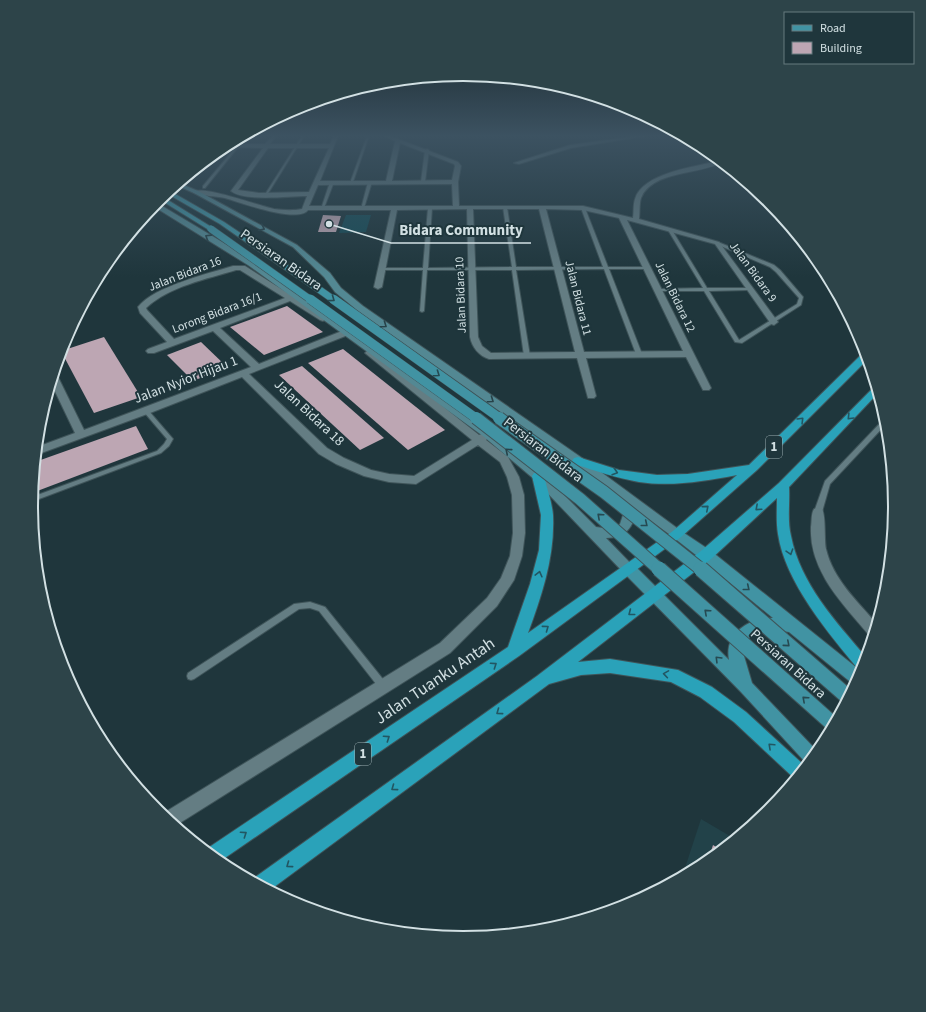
<svg xmlns="http://www.w3.org/2000/svg" width="926" height="1012" font-family="'Source Sans 3',sans-serif">
	<rect width="100%" height="100%" fill="#1f363c"/>
	<!-- built -->
	<path fill="#224249" d="M701 819 735 839 703 865 682 877Z"/>
	<!-- green -->
	<path fill="#184c57" d="M346 215H371L366 232 339 233Z"/>
	<!-- building -->
	<g fill="#bda6b3">
		<path d="M323 215 341 216 336 232H318Z"/>
		<path d="M287 306 323 332 264 355 230 327Z"/>
		<path d="M104 337 141 397 94 413 61 351Z"/>
		<path d="M201 342 227 367 193 381 167 355Z"/>
		<path d="M343 349 445 430 408 450 308 363Z"/>
		<path d="M302 366 384 438 360 450 279 375Z"/>
		<path d="M136 426 148 449 32 493 35 462Z"/>
		<path d="M713 845 721 850 708 861Z"/>
	</g>
	<g fill="none" stroke-linecap="round" stroke-linejoin="round">
		<!-- lane casing -->
		<g stroke="#3f5459" stroke-width="2">
			<g id="lane">
				<path d="M245 136H247L205 188H203V186Z"/>
				<path d="M302 136H304L267 195 264 196Z"/>
				<path d="M367 136H369L353 182 350 183Z"/>
				<path d="M427 149 429 150 425 182 423 183 421 182 425 150Z"/>
				<path d="M332 181 334 182 324 208 321 209 330 182Z"/>
				<path d="M370 181 372 182 364 208 361 209 368 182Z"/>
				<path d="M505 206 507 207 516 267H603L581 208 583 207 585 208 608 267H649V268L647 269H609L642 354 641 355 639 356 636 354 604 269 516 270 530 356 527 358 524 356 512 270H427L424 311 422 312 420 311 423 270H382L380 269 382 268H423L428 208 430 207 432 208 428 268 512 267 503 207Z"/>
				<path d="M670 229 672 230 707 288H750L752 289 750 290 709 291 739 340 797 304 799 298 776 272 770 267 716 244V242H718L774 265 780 270 803 297 801 305 742 343 735 342 704 291H658L656 290 658 289 703 288 668 230Z"/>
				<path d="M146 409 148 410 173 439 169 446 161 453 31 502 32 497 157 451 164 444 167 439 144 412 143 411Z"/>
				<path d="M886 418 887 423 830 484 822 512 818 515 816 514 814 512 825 481 884 419Z"/>
				<path d="M310 602 325 607 386 683 388 686 386 689 383 690 380 689 319 611 310 608 299 609 194 679 191 680 188 679 187 676 188 673 294 604Z"/>
			</g>
		</g>
		<!-- street casing -->
		<g stroke="#3f5459" stroke-width="2">
			<g id="street">
				<path d="M272 136H276L270 144H330L334 136H338L320 181H386L395 141 385 136H390L458 162 461 166 458 182 459 206H583L633 218C634 212 633 205 635 199 642 174 692 167 714 162L674 136H679L722 162C701 175 652 170 641 198 639 204 640 213 639 219L719 242 778 322 774 325 771 324 715 244 627 220 711 388 709 390H703L686 357 586 358 596 396 594 398H588L577 358 489 359C479 356 472 347 470 337L467 209 397 210 382 287 378 289 374 287 391 210H308C298 224 239 202 225 198 214 196 204 196 194 193L193 192C203 185 259 206 274 209 283 210 292 211 302 209L307 196C289 196 245 202 231 191L263 148 223 147 227 144H265ZM400 143 454 164 455 166 452 180 392 181ZM268 148H329L309 192 259 193 238 190ZM452 184 453 206H309L318 185ZM473 209H539L575 352 491 353 482 346 478 337ZM546 209 583 210 619 218 683 351 584 352Z"/>
				<path d="M636 136H645L571 148 519 164 514 163 570 145Z"/>
				<path d="M233 266H245L327 318 323 321 320 320 290 301 220 328 259 364 342 331 345 330 349 333 348 335 249 374 327 448 344 458 371 470 389 474 414 476 472 440 365 353 367 351H373L479 435 485 433 489 434 490 436 486 440 508 457 519 477 524 495 525 533 522 556 514 580 497 606 450 653 175 826 162 814 440 643 487 598 501 578 510 556 513 533 512 495 507 477 500 462 478 445 416 484 389 482 364 476 336 464 319 454 242 377 150 413 36 455 37 447 75 433 51 383 54 374 58 377 84 430 251 367 213 331 154 353H148L146 351 148 349 167 342 140 313 138 307C155 286 207 274 233 266ZM236 270H240L285 298 174 339 147 310 146 308C170 286 207 279 236 270Z"/>
				<path d="M818 508 822 509C826 516 824 539 826 549 833 579 857 601 877 624L873 637 869 635C843 604 809 571 811 527 812 521 811 514 814 509Z"/>
			</g>
		</g>
		<!-- secondary casing -->
		<g stroke="#3f5459" stroke-width="2">
			<path id="secondary" d="M179 183 198 191 297 245 330 273 341 288 363 306 582 458 681 531 683 534 681 537 677 539 673 537 635 509C635 527 625 538 606 538L636 569 634 573 629 574 624 573 534 479 483 436 248 265 153 206 157 203 254 261 491 432 542 473 596 527 610 529 616 527 620 524 623 515 622 503 623 501 574 464 357 310 335 292 324 277 293 247 194 193 176 185Z"/>
		</g>
		<!-- primary casing -->
		<g stroke="#3f5459" stroke-width="2">
			<g id="primary">
				<path d="M170 191 224 222 304 276 303 278H297L220 224 166 193Z"/>
				<path d="M163 197 213 228 214 229 209 230 159 199Z"/>
				<path d="M677 529 681 531 711 551 862 672 855 685 853 684 789 632 776 630 759 631 750 637 746 642 743 648 744 656 752 683 818 752 807 764 741 692 624 573 622 569 624 565 629 564 634 565 729 660C724 633 749 618 773 618L701 559 673 537 671 534 673 531Z"/>
			</g>
		</g>
		<!-- highway casing -->
		<g stroke="#3f5459" stroke-width="2">
			<g id="highway">
				<path d="M866 352 868 359 757 470 681 537 519 656 219 862 205 850 508 647 530 584 539 550 541 515 532 476 534 473H542L544 476C547 489 552 502 553 515 555 556 542 595 528 633L673 531 737 475C705 481 672 487 639 482 617 478 596 471 574 464L572 461 574 458 578 457 619 470 657 475 688 474 749 465 863 353Z"/>
				<path d="M876 385 878 393 789 487C790 503 787 520 791 536 800 583 836 622 866 657L862 671 859 670C829 634 785 582 778 534 776 522 777 510 777 498L711 559 578 662 610 659 678 670 712 687 746 712 805 766 795 779 734 722 700 697 671 682 610 673 581 675 549 684 270 890 253 881 254 878 537 676 701 551 779 483Z"/>
			</g>
		</g>
		<!-- lane -->
		<use href="#lane" fill="#647d83" fill-rule="evenodd"/>
		<!-- street -->
		<use href="#street" fill="#647d83" fill-rule="evenodd"/>
		<!-- secondary -->
		<use href="#secondary" fill="#538893" fill-rule="evenodd"/>
		<!-- primary -->
		<use href="#primary" fill="#4193a3" fill-rule="evenodd"/>
		<!-- highway -->
		<use href="#highway" fill="#2aa2b9" fill-rule="evenodd"/>
		<!-- primary-bridge-far3 casing -->
		<g stroke="#3f5459" stroke-width="8" stroke-linecap="butt">
			<g id="primary-bridge-far3">
				<path d="M211 229 311 300"/>
				<path d="M300 276 334 300"/>
			</g>
		</g>
		<!-- primary-bridge-far2 casing -->
		<g stroke="#3f5459" stroke-width="10" stroke-linecap="butt">
			<g id="primary-bridge-far2">
				<path d="M310 299 477 419"/>
				<path d="M333 299 501 419"/>
			</g>
		</g>
		<!-- primary-bridge-far1 casing -->
		<g stroke="#3f5459" stroke-width="14" stroke-linecap="butt">
			<g id="primary-bridge-far1">
				<path d="M476 418 580 499 660 570"/>
				<path d="M499 418 604 492 702 570"/>
			</g>
		</g>
		<!-- primary-bridge casing -->
		<g stroke="#3f5459" stroke-width="17" stroke-linecap="butt">
			<g id="primary-bridge">
				<path d="M659 569 834 725"/>
				<path d="M701 569 848 697"/>
			</g>
		</g>
		<!-- primary-bridge-far3 -->
		<use href="#primary-bridge-far3" stroke="#4193a3" stroke-width="7"/>
		<!-- primary-bridge-far2 -->
		<use href="#primary-bridge-far2" stroke="#4193a3" stroke-width="9"/>
		<!-- primary-bridge-far1 -->
		<use href="#primary-bridge-far1" stroke="#4193a3" stroke-width="12"/>
		<!-- primary-bridge -->
		<use href="#primary-bridge" stroke="#4193a3" stroke-width="15"/>
	</g>
	<!-- one-way arrows -->
	<defs><path id="oneway-chevron" d="M-2-3.5L2.5 0L-2 3.5" fill="none" stroke-width="1.6" stroke-linecap="round" stroke-linejoin="round"/></defs>
	<g stroke="#274249">
		<use href="#oneway-chevron" transform="translate(262 228) rotate(27)"/>
		<use href="#oneway-chevron" transform="translate(208 237) rotate(-148)"/>
		<use href="#oneway-chevron" transform="translate(384 325) rotate(35)"/>
		<use href="#oneway-chevron" transform="translate(491 400) rotate(35)"/>
		<use href="#oneway-chevron" transform="translate(508 451) rotate(-140)"/>
	</g>
	<g stroke="#264951">
		<use href="#oneway-chevron" transform="translate(332 299) rotate(36)"/>
		<use href="#oneway-chevron" transform="translate(437 374) rotate(35)"/>
		<use href="#oneway-chevron" transform="translate(600 516) rotate(-138)"/>
		<use href="#oneway-chevron" transform="translate(645 524) rotate(39)"/>
		<use href="#oneway-chevron" transform="translate(747 588) rotate(39)"/>
		<use href="#oneway-chevron" transform="translate(707 612) rotate(-138)"/>
		<use href="#oneway-chevron" transform="translate(787 644) rotate(41)"/>
		<use href="#oneway-chevron" transform="translate(718 659) rotate(-135)"/>
		<use href="#oneway-chevron" transform="translate(805 699) rotate(-138)"/>
	</g>
	<g stroke="#225662">
		<use href="#oneway-chevron" transform="translate(850 417) rotate(134)"/>
		<use href="#oneway-chevron" transform="translate(801 420) rotate(-45)"/>
		<use href="#oneway-chevron" transform="translate(615 472) rotate(17)"/>
		<use href="#oneway-chevron" transform="translate(706 508) rotate(-41)"/>
		<use href="#oneway-chevron" transform="translate(758 508) rotate(138)"/>
		<use href="#oneway-chevron" transform="translate(790 552) rotate(72)"/>
		<use href="#oneway-chevron" transform="translate(539 574) rotate(-76)"/>
		<use href="#oneway-chevron" transform="translate(631 613) rotate(142)"/>
		<use href="#oneway-chevron" transform="translate(546 628) rotate(-36)"/>
		<use href="#oneway-chevron" transform="translate(494 665) rotate(-34)"/>
		<use href="#oneway-chevron" transform="translate(666 674) rotate(-171)"/>
		<use href="#oneway-chevron" transform="translate(499 712) rotate(144)"/>
		<use href="#oneway-chevron" transform="translate(387 738) rotate(-34)"/>
		<use href="#oneway-chevron" transform="translate(771 746) rotate(-137)"/>
		<use href="#oneway-chevron" transform="translate(394 788) rotate(144)"/>
		<use href="#oneway-chevron" transform="translate(244 834) rotate(-34)"/>
		<use href="#oneway-chevron" transform="translate(289 865) rotate(144)"/>
	</g>
	<!-- sky -->
	<linearGradient id="sky" x2="0" y2="1"><stop stop-color="#111e21"/><stop offset="0.49" stop-color="#3c5261"/><stop offset="1" stop-color="#3c5261" stop-opacity="0"/></linearGradient>
	<rect width="926" height="277" fill="url(#sky)"/>
	<g text-anchor="middle" dominant-baseline="central" stroke-width="4" stroke-linejoin="round" paint-order="stroke">
		<!-- far-street labels -->
		<g font-size="12" fill="#d2e0e3" stroke="#1f363c">
			<text transform="translate(753 272) rotate(54)">Jalan Bidara 9</text>
			<text transform="translate(185 274) rotate(-21)">Jalan Bidara 16</text>
			<text transform="translate(461 295) rotate(-92)">Jalan Bidara 10</text>
			<text transform="translate(675 297) rotate(64)">Jalan Bidara 12</text>
			<text transform="translate(578 298) rotate(76)">Jalan Bidara 11</text>
			<text transform="translate(217 313) rotate(-21)">Lorong Bidara 16/1</text>
		</g>
		<!-- shield labels -->
		<g fill="#1f363c" stroke="#9cadb1" stroke-width="1">
			<rect x="766" y="436" width="16" height="22" rx="3"/>
			<rect x="355" y="743" width="16" height="22" rx="3"/>
		</g>
		<g font-size="13" font-weight="bold" fill="#d2e0e3">
			<text x="774" y="447">1</text>
			<text x="363" y="754">1</text>
		</g>
		<!-- street labels -->
		<g font-size="14" fill="#d2e0e3" stroke="#1f363c">
			<text transform="translate(281 260) rotate(35)">Persiaran Bidara</text>
			<text transform="translate(186 380) rotate(-21)">Jalan Nyior Hijau 1</text>
			<text transform="translate(309 413) rotate(43)">Jalan Bidara 18</text>
			<text transform="translate(543 450) rotate(38)">Persiaran Bidara</text>
			<text transform="translate(788 664) rotate(42)">Persiaran Bidara</text>
		</g>
		<!-- near-street labels -->
		<g font-size="17" fill="#d2e0e3" stroke="#1f363c">
			<text transform="translate(435 681) rotate(-34)">Jalan Tuanku Antah</text>
		</g>
	</g>
	<!-- crop -->
	<path d="M0 0H926V1012H0ZM38 506a425 425 0 1 1 850 0a425 425 0 1 1-850 0Z" fill="#2d4449" fill-rule="evenodd"/>
	<path fill="none" stroke="#d2e0e3" stroke-width="2" d="M38 506a425 425 0 1 1 850 0a425 425 0 1 1-850 0Z"/>
	<!-- callouts -->
	<path fill="none" stroke="#d2e0e3" stroke-width="1.5" d="M329 224L391 243H531"/>
	<circle fill="#d2e0e3" stroke="#1f363c" stroke-width="1.5" cx="329" cy="224" r="4"/>
	<g font-size="15" text-anchor="middle" font-weight="bold" fill="#d2e0e3" stroke="#1f363c" stroke-width="4" stroke-linejoin="round" paint-order="stroke">
		<text x="461" y="235">Bidara Community</text>
	</g>
	<!-- legend -->
	<rect x="784" y="12" width="130" height="52" fill="#1f363c" stroke="#677a7f"/>
	<rect x="792" y="25" width="20" height="6" fill="#4193a3" stroke="#677a7f"/>
	<text x="820" y="32" font-size="12" fill="#d2e0e3">Road</text>
	<rect x="792" y="42" width="20" height="12" fill="#bda6b3" stroke="#677a7f"/>
	<text x="820" y="52" font-size="12" fill="#d2e0e3">Building</text>
</svg>
